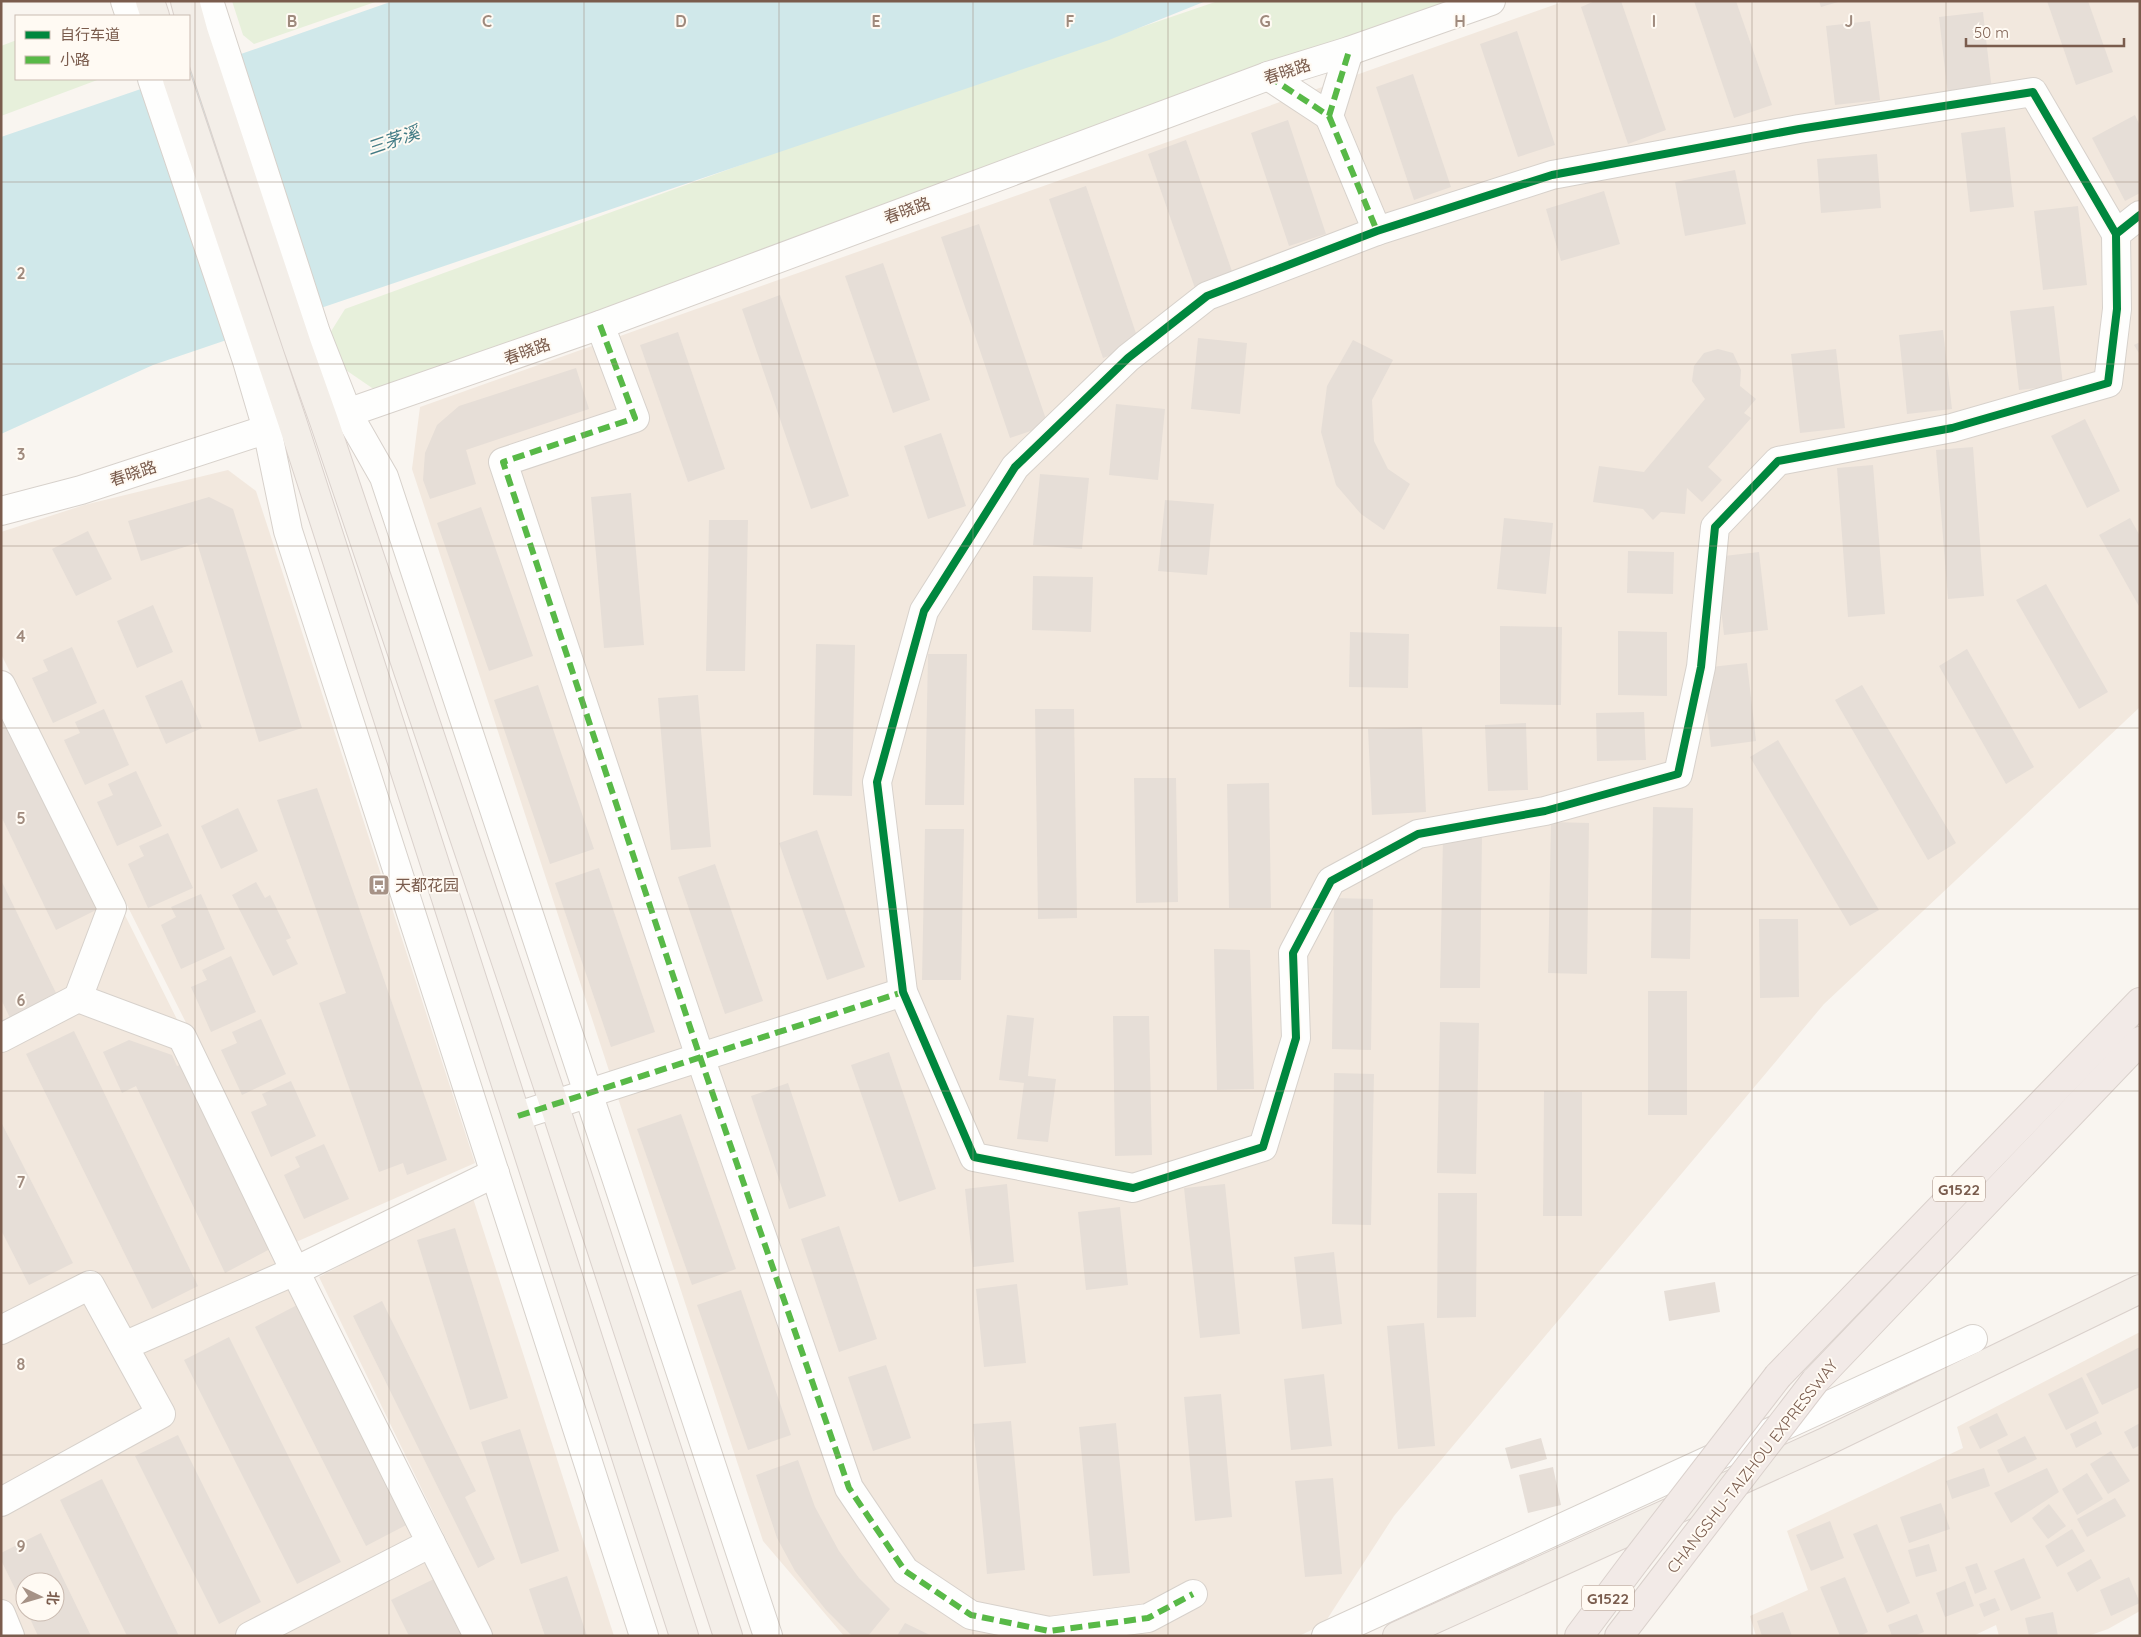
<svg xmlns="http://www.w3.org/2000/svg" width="2141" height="1637" font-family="Quicksand,'Noto Sans SC',sans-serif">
	<rect width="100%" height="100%" fill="#f9f5f0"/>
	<!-- residential -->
	<g fill="#f2e8de" fill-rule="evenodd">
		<path d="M1565 1H2140V707L1824 1004 1394 1516 1324 1624 1299 1636H844L763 1541 412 469 420 407Z"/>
		<path d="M228 470 256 491 475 1163 296 1242 1 654V532L84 505Z"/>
		<path d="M1 667 485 1636H1ZM25 1582H55V1612H25Z"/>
		<path d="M472 1195 614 1636H493L319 1277Z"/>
		<path d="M2140 1332V1611L2108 1629 2088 1636H1999L1996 1625 1973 1636H1756L1750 1616 1808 1590 1787 1531 1963 1448 1957 1427Z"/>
	</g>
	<!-- green -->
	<g fill="#e7f0db">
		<path d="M232 1H378L254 44 243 35Z"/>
		<path d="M1218 1H1474L375 390 340 366 330 333 345 309 798 144Z"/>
		<path d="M14 41H16V79H100L1 116V46Z"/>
	</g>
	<!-- water -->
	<path fill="#d0e8ea" d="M393 1H1206L1109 40 153 365 1 434V137L170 79H189V72Z"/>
	<!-- building -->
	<g fill="#e6ded7">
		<path d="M1595 1H1621L1666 130 1628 144 1581 7Z"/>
		<path d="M1694 1H1736L1772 105 1734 118Z"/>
		<path d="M1819 1H1838V2L1821 7Z"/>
		<path d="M2047 1H2088L2113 72 2076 85Z"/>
		<path d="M1983 12 1992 91 1948 96 1939 17Z"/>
		<path d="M1870 21 1880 100 1835 105 1826 26Z"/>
		<path d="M1517 31 1555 145 1518 157 1480 44Z"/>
		<path d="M1413 74 1451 187 1414 200 1376 87Z"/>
		<path d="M2135 115 2140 126V193L2125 201 2092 138Z"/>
		<path d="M1288 120 1326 234 1289 246 1251 133Z"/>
		<path d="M2005 127 2014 207 1970 212 1961 133Z"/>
		<path d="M1186 140 1234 277 1196 291 1148 154Z"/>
		<path d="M1877 154 1881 208 1821 213 1817 159Z"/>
		<path d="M1735 170 1746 224 1685 236 1675 182Z"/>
		<path d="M1086 186 1140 345 1103 358 1049 199Z"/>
		<path d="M1604 191 1620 244 1561 261 1546 209Z"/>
		<path d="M2078 206 2087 285 2043 290 2034 211Z"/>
		<path d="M979 224 1048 425 1010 438 941 237Z"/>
		<path d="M883 263 930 400 893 413 845 276Z"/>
		<path d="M780 295 849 496 811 509 742 309Z"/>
		<path d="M2054 306 2063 385 2019 390 2010 311Z"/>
		<path d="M1943 330 1952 409 1907 414 1899 335Z"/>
		<path d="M678 332 725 469 688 482 640 345Z"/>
		<path d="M1198 338 1247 343 1240 414 1191 409Z"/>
		<path d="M1353 340 1393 360 1372 400 1374 441 1388 469 1410 484 1384 530 1361 514 1336 485 1321 432 1327 386Z"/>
		<path d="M2140 342V355L2134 345Z"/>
		<path d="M1718 349 1733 353 1741 370 1740 386 1756 399 1744 413 1751 418 1708 467 1722 480 1702 502 1687 488 1685 514 1661 512 1653 520 1643 509 1593 502 1599 466 1644 472 1705 399 1692 381 1694 366 1704 353Z"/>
		<path d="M1836 349 1845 428 1800 433 1791 354Z"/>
		<path d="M576 368 589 409 466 450 476 484 430 499 423 480 425 453 437 425 459 406Z"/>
		<path d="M1116 404 1165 409 1158 480 1109 475Z"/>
		<path d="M2085 419 2120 491 2087 508 2051 436Z"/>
		<path d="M941 433 966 506 928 519 904 446Z"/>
		<path d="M1973 447 1984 596 1948 599 1936 450Z"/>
		<path d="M1873 465 1885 614 1848 617 1837 468Z"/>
		<path d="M1040 474 1089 478 1082 549 1033 545Z"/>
		<path d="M631 493 644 645 604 648 591 497Z"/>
		<path d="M209 497 233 509 302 728 259 742 197 543 141 561 128 521Z"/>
		<path d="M1165 500 1214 504 1207 575 1158 571Z"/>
		<path d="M481 507 533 656 489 671 437 523Z"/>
		<path d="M1504 518 1553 523 1546 594 1497 589Z"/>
		<path d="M2130 518 2140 536V608L2099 535Z"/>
		<path d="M709 520H748L745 671H706Z"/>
		<path d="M88 531 112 579 76 596 52 549Z"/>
		<path d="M1628 551 1674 552 1673 594 1627 593Z"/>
		<path d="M1759 552 1768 630 1724 635 1715 557Z"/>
		<path d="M1033 576 1093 577 1091 632 1032 630Z"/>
		<path d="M2046 584 2108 692 2079 709 2016 600Z"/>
		<path d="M153 605 173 652 137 668 117 621Z"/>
		<path d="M1500 626 1562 627 1561 705 1500 704Z"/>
		<path d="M1618 631 1667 632V696L1618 695Z"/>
		<path d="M1350 632 1409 634 1408 688 1349 687Z"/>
		<path d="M816 644 855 645 852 796 813 795Z"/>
		<path d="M72 647 97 703 53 723 32 678 48 671 43 660Z"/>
		<path d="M1967 649 2034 767 2006 784 1939 666Z"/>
		<path d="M928 654H967L964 805H925Z"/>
		<path d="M1747 663 1756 741 1711 747 1702 668Z"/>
		<path d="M182 680 202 728 166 744 145 696Z"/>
		<path d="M538 685 594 849 550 864 494 700Z"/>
		<path d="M1862 685 1956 843 1928 860 1835 700Z"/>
		<path d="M698 695 711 847 671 850 658 698Z"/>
		<path d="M1 704 100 908 56 930 1 816Z"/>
		<path d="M104 709 129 765 85 785 64 740 80 733 75 722Z"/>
		<path d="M1035 709H1074L1077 918 1038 919Z"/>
		<path d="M1644 712 1646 760 1597 761 1596 713Z"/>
		<path d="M1526 723 1528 790 1488 791 1485 725Z"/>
		<path d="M1422 727 1426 812 1372 815 1368 729Z"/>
		<path d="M1778 740 1879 910 1850 926 1750 757Z"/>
		<path d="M136 771 162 826 117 846 97 802 113 795 108 784Z"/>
		<path d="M1134 778H1176L1178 902 1136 903Z"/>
		<path d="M1269 783 1271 908H1229L1227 784Z"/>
		<path d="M317 788 447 1160 407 1175 403 1163 379 1172 319 1003 346 993 277 800Z"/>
		<path d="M1653 807 1693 808 1690 959 1651 958Z"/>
		<path d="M238 808 258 851 221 869 201 826Z"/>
		<path d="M1551 822 1589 823 1587 974 1548 973Z"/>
		<path d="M925 829H964L961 980H922Z"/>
		<path d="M817 830 865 967 827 980 779 843Z"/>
		<path d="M168 833 193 888 148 908 128 864 144 856 139 846Z"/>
		<path d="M1443 837H1482L1480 988H1440Z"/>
		<path d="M715 864 763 1001 725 1014 678 877Z"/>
		<path d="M599 868 655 1032 611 1047 555 883Z"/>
		<path d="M1 880 57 995 10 1018 1 999Z"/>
		<path d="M256 882 265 898 270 895 291 938 286 940 298 964 273 976 232 895Z"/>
		<path d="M201 894 225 949 181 969 161 925 176 917 171 907Z"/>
		<path d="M1334 898 1373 899 1371 1050 1332 1049Z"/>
		<path d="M1759 919H1798L1799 997 1760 998Z"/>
		<path d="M1214 949 1250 950 1254 1089 1217 1090Z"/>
		<path d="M231 956 256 1012 211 1032 191 987 207 980 202 970Z"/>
		<rect x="1648" y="991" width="39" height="124"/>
		<path d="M1007 1015 1034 1018 1028 1076 1056 1079 1048 1142 1017 1139 1024 1083 999 1080Z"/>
		<path d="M1113 1016H1149L1152 1155 1115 1156Z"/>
		<path d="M261 1019 286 1074 242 1095 221 1050 237 1043 232 1032Z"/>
		<path d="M1440 1022 1479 1023 1476 1174 1437 1173Z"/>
		<path d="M74 1031 198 1286 152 1309 26 1054Z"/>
		<path d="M129 1040 172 1055 177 1066 187 1062 272 1248 225 1273 136 1086 122 1093 103 1052Z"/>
		<path d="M889 1052 936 1189 899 1202 851 1065Z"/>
		<path d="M1334 1073 1374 1074 1371 1225 1332 1224Z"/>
		<path d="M291 1081 316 1136 271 1157 251 1112 267 1105 262 1094Z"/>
		<path d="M788 1083 826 1196 789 1209 751 1096Z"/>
		<path d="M1544 1091 1582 1092V1216H1543Z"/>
		<path d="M681 1114 736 1269 692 1285 637 1129Z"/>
		<path d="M1 1122 73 1263 29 1285 1 1230Z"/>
		<path d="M324 1144 349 1199 304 1219 284 1175 300 1167 295 1157Z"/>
		<path d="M1007 1184 1014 1262 973 1267 965 1189Z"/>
		<path d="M1225 1184 1240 1334 1200 1338 1184 1188Z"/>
		<path d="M1438 1193H1477L1476 1317 1437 1318Z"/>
		<path d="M1120 1207 1128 1285 1086 1290 1078 1212Z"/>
		<path d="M839 1226 877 1339 839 1352 801 1239Z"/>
		<path d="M455 1228 508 1398 470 1410 417 1240Z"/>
		<path d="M1334 1252 1342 1324 1302 1329 1294 1257Z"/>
		<path d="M1715 1282 1720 1312 1669 1321 1664 1291Z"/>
		<path d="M1017 1284 1026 1363 984 1367 976 1289Z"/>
		<path d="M741 1290 791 1435 748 1450 697 1305Z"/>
		<path d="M382 1301 476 1491 465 1497 495 1559 478 1568 353 1316Z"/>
		<path d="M299 1304 410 1523 366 1546 255 1327Z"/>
		<path d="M1424 1323 1435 1446 1398 1449 1387 1326Z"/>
		<path d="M229 1337 341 1562 297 1584 184 1360Z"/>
		<path d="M2140 1347V1387L2102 1405 2086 1374Z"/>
		<path d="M886 1365 911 1438 873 1451 848 1377Z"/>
		<path d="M1324 1374 1332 1446 1291 1450 1284 1379Z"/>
		<path d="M2082 1377 2099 1413 2066 1430 2048 1394Z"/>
		<path d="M1221 1394 1232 1517 1195 1521 1184 1397Z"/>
		<path d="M1997 1413 2008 1435 1980 1449 1969 1427Z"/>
		<path d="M1011 1421 1025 1570 987 1574 973 1424Z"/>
		<path d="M2096 1421 2102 1434 2076 1448 2070 1434Z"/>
		<path d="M1116 1423 1130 1573 1093 1576 1079 1427Z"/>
		<path d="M2140 1423V1445L2133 1449 2124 1432Z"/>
		<path d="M520 1429 559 1551 521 1564 481 1442Z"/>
		<path d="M178 1435 261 1602 219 1624 135 1456Z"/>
		<path d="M2025 1436 2037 1459 2008 1473 1997 1450Z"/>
		<path d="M1541 1438 1547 1459 1511 1469 1505 1448Z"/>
		<path d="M2111 1451 2130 1481 2108 1494 2090 1464Z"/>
		<path d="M798 1460 815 1507 839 1551 859 1578 890 1609 868 1636H852L826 1610 795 1571 777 1538 756 1475Z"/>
		<path d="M1553 1467 1561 1505 1528 1513 1519 1475Z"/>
		<path d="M1984 1468 1990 1486 1952 1499 1946 1481Z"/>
		<path d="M2047 1468 2059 1492 2011 1523 1994 1493Z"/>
		<path d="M2087 1473 2103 1499 2077 1515 2062 1489Z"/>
		<path d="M1333 1478 1342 1574 1305 1577 1295 1481Z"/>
		<path d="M102 1479 179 1636H127L60 1500Z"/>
		<path d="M2115 1498 2126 1516 2087 1537 2077 1519Z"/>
		<path d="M1941 1503 1950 1529 1909 1543 1900 1517Z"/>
		<path d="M2049 1504 2066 1526 2048 1539 2032 1518Z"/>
		<path d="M1830 1521 1844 1558 1811 1571 1796 1535Z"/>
		<path d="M1877 1524 1910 1603 1887 1613 1853 1534Z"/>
		<path d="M2072 1529 2085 1551 2057 1567 2045 1546Z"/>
		<path d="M41 1533 91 1636H38L27 1612H55V1582H25V1609L1 1560V1553Z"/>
		<path d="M1929 1544 1937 1571 1916 1577 1908 1550Z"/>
		<path d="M2024 1558 2041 1598 2011 1611 1994 1571Z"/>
		<path d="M2091 1559 2101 1578 2077 1592 2067 1573Z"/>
		<path d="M1977 1563 1987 1589 1975 1594 1965 1567Z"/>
		<path d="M567 1576 587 1636H545L529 1589Z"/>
		<path d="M1845 1577 1868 1632 1860 1636H1840L1820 1587Z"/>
		<path d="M2129 1577 2140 1603 2111 1616 2100 1590Z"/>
		<path d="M436 1578 465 1636H409L391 1600Z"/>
		<path d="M1965 1581 1974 1606 1945 1617 1936 1593Z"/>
		<path d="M1995 1598 2000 1610 1984 1617 1979 1604Z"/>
		<path d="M1783 1612 1792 1636H1762L1757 1621Z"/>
		<path d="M2053 1612 2058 1636H2029L2025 1618Z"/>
		<path d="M1917 1614 1924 1632 1914 1636H1892L1888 1625Z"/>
		<path d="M905 1623 932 1636H897Z"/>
	</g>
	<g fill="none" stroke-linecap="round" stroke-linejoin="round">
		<!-- minor casing -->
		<g stroke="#d7d1cb" stroke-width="30">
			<g id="minor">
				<path d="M125 1 130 16"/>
				<path d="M209 1 316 333 348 414 384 477 768 1636"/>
				<path d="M1268 76 1329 116 1349 51"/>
				<path d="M152 79 247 361 267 429 288 531 644 1636"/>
				<path d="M1329 116 1377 231"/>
				<path d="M2116 234 2033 92 1799 129 1552 175 1377 231 1207 296 1128 358 1015 467 924 611 877 782 903 992 974 1157 1133 1188 1263 1147 1296 1038 1293 953 1331 881 1418 834 1545 811 1678 774 1701 667 1715 527 1778 461 1952 428 2108 383 2117 309 2116 234 2140 215"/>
				<path d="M600 325 635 418 503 462 700 1057 849 1488 905 1571 971 1615 1049 1631 1148 1618 1193 1594"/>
				<path d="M330 419 600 325 1268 76 1349 51 1491 1"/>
				<path d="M1 511 81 490 283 424"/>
				<path d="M1 685 112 908 78 998 182 1037 295 1271 431 1543 250 1636"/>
				<path d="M1 1038 78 998"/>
				<path d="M518 1116 903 992"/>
				<path d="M1 1330 90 1285 161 1414 1 1502"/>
				<path d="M124 1346 295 1271 495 1173"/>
				<path d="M431 1543 478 1636"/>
				<path d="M1 1614 10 1636"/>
				<path d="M1326 1636 1973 1339"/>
			</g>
		</g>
		<!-- major casing -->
		<g stroke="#dad1cc" stroke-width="30">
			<g id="major">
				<path d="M150 1 155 16"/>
				<path d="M185 1 194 34 297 345 324 421 554 1104 728 1636"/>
				<path d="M177 79 292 421 684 1636"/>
				<path d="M1397 1636 1823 1443 2140 1289"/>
			</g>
		</g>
		<!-- highway casing -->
		<g stroke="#dad1cc" stroke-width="30">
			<g id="highway">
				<path d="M1778 1376 2140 1002"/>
				<path d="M1815 1381 2140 1041"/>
				<path d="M1579 1636 1636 1560"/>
				<path d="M1619 1636 1675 1563"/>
			</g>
		</g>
		<!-- minor -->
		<use href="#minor" stroke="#fefefd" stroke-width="28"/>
		<!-- major -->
		<use href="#major" stroke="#f3eee8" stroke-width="28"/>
		<!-- highway -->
		<use href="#highway" stroke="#f2eae7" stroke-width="28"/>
		<!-- highway-bridge casing -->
		<g stroke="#dad1cc" stroke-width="30" stroke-linecap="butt">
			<g id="highway-bridge">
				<path d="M1636 1560 1778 1376"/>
				<path d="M1675 1563 1815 1381"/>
			</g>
		</g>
		<!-- highway-bridge -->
		<use href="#highway-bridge" stroke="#f2eae7" stroke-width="28"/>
		<!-- quiet -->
		<g stroke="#58b947" stroke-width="6" stroke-dasharray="12 6" stroke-linecap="butt">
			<path d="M1268 76 1329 116 1349 51"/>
			<path d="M1329 116 1377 231"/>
			<path d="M600 325 635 418 503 462 700 1057 849 1488 905 1571 971 1615 1049 1631 1148 1618 1193 1594"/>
			<path d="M518 1116 903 992"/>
		</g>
		<!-- cycleway casing -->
		<g stroke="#fffaf3" stroke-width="11">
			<path id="cycleway" d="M2116 234 2033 92 1799 129 1552 175 1377 231 1207 296 1128 358 1015 467 924 611 877 782 903 992 974 1157 1133 1188 1263 1147 1296 1038 1293 953 1331 881 1418 834 1545 811 1678 774 1701 667 1715 527 1778 461 1952 428 2108 383 2117 309 2116 234 2140 215"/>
		</g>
		<!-- cycleway -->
		<use href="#cycleway" stroke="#00873e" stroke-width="8"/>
	</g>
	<!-- grid -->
	<path fill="none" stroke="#9f8a7d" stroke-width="1" stroke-opacity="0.55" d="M195 1V1636M389 1V1636M584 1V1636M779 1V1636M973 1V1636M1168 1V1636M1362 1V1636M1557 1V1636M1752 1V1636M1946 1V1636M1 182H2140M1 364H2140M1 546H2140M1 728H2140M1 909H2140M1 1091H2140M1 1273H2140M1 1455H2140"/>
	<!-- icons -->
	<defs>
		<g id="bus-square" transform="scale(1.125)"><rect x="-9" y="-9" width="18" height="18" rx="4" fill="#a69286" stroke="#fffaf3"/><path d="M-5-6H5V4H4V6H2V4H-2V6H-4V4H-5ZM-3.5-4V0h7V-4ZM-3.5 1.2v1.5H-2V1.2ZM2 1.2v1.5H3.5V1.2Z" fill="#fff"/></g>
	</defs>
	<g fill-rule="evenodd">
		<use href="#bus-square" x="379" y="885"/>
	</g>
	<g text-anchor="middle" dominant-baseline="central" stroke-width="4" stroke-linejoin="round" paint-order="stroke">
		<!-- shield labels -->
		<g fill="#fffaf3" stroke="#a28b7f" stroke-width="1">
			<rect x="1933" y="1176.5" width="52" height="25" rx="4"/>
			<rect x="1582" y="1585.5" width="52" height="25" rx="4"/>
		</g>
		<g font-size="15" font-weight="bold" fill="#7a5c4d">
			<text x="1959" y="1189">G1522</text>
			<text x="1608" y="1598">G1522</text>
		</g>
		<!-- street labels -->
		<g font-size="16" fill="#7a5c4d" stroke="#fffaf3">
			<text transform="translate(1287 71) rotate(-18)">春晓路</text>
			<text transform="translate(907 210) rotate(-20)">春晓路</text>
			<text transform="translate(527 351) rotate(-20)">春晓路</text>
			<text transform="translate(133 473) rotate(-18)">春晓路</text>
			<text transform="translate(1752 1466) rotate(-52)">CHANGSHU-TAIZHOU EXPRESSWAY</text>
		</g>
		<!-- poi labels -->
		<g font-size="16" fill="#7a5c4d" stroke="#fffaf3" text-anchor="start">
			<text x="395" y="885">天都花园</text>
		</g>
		<!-- water labels -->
		<g font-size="18" font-style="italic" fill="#437c86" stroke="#fffaf3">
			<text transform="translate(393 140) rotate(-19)">三茅溪</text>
		</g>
	</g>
	<g font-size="16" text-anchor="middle" font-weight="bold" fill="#9f8a7d" stroke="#fffaf3" stroke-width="4" stroke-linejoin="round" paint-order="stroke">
		<text x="292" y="27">B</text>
		<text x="487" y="27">C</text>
		<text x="681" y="27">D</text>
		<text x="876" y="27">E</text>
		<text x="1070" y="27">F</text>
		<text x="1265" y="27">G</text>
		<text x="1460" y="27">H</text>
		<text x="1654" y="27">I</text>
		<text x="1849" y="27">J</text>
		<text x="21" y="279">2</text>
		<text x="21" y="460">3</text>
		<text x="21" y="642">4</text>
		<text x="21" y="824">5</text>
		<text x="21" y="1006">6</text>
		<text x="21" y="1188">7</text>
		<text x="21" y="1370">8</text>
		<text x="21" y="1552">9</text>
	</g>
	<!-- border -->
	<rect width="2141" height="1637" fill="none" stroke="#7a5c4d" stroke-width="5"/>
	<!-- legend -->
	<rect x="15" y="15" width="175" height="65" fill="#fffaf3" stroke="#cabbb1"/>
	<rect x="25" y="31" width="25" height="8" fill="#00873e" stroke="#cabbb1"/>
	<text x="60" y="40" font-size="15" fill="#7a5c4d">自行车道</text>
	<rect x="25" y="56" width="25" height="8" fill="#58b947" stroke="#cabbb1"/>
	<text x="60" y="65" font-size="15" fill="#7a5c4d">小路</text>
	<!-- north arrow -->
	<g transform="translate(40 1597) rotate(95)"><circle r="24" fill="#fffaf3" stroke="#cabbb1"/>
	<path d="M0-4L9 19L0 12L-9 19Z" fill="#a69286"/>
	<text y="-8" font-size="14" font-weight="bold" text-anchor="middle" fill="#7a5c4d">北</text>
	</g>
	<!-- scale -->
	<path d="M1966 38v8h158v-8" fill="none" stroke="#7a5c4d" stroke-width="2.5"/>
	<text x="1974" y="38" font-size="15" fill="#7a5c4d" stroke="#fffaf3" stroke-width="4" paint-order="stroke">50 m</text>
</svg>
